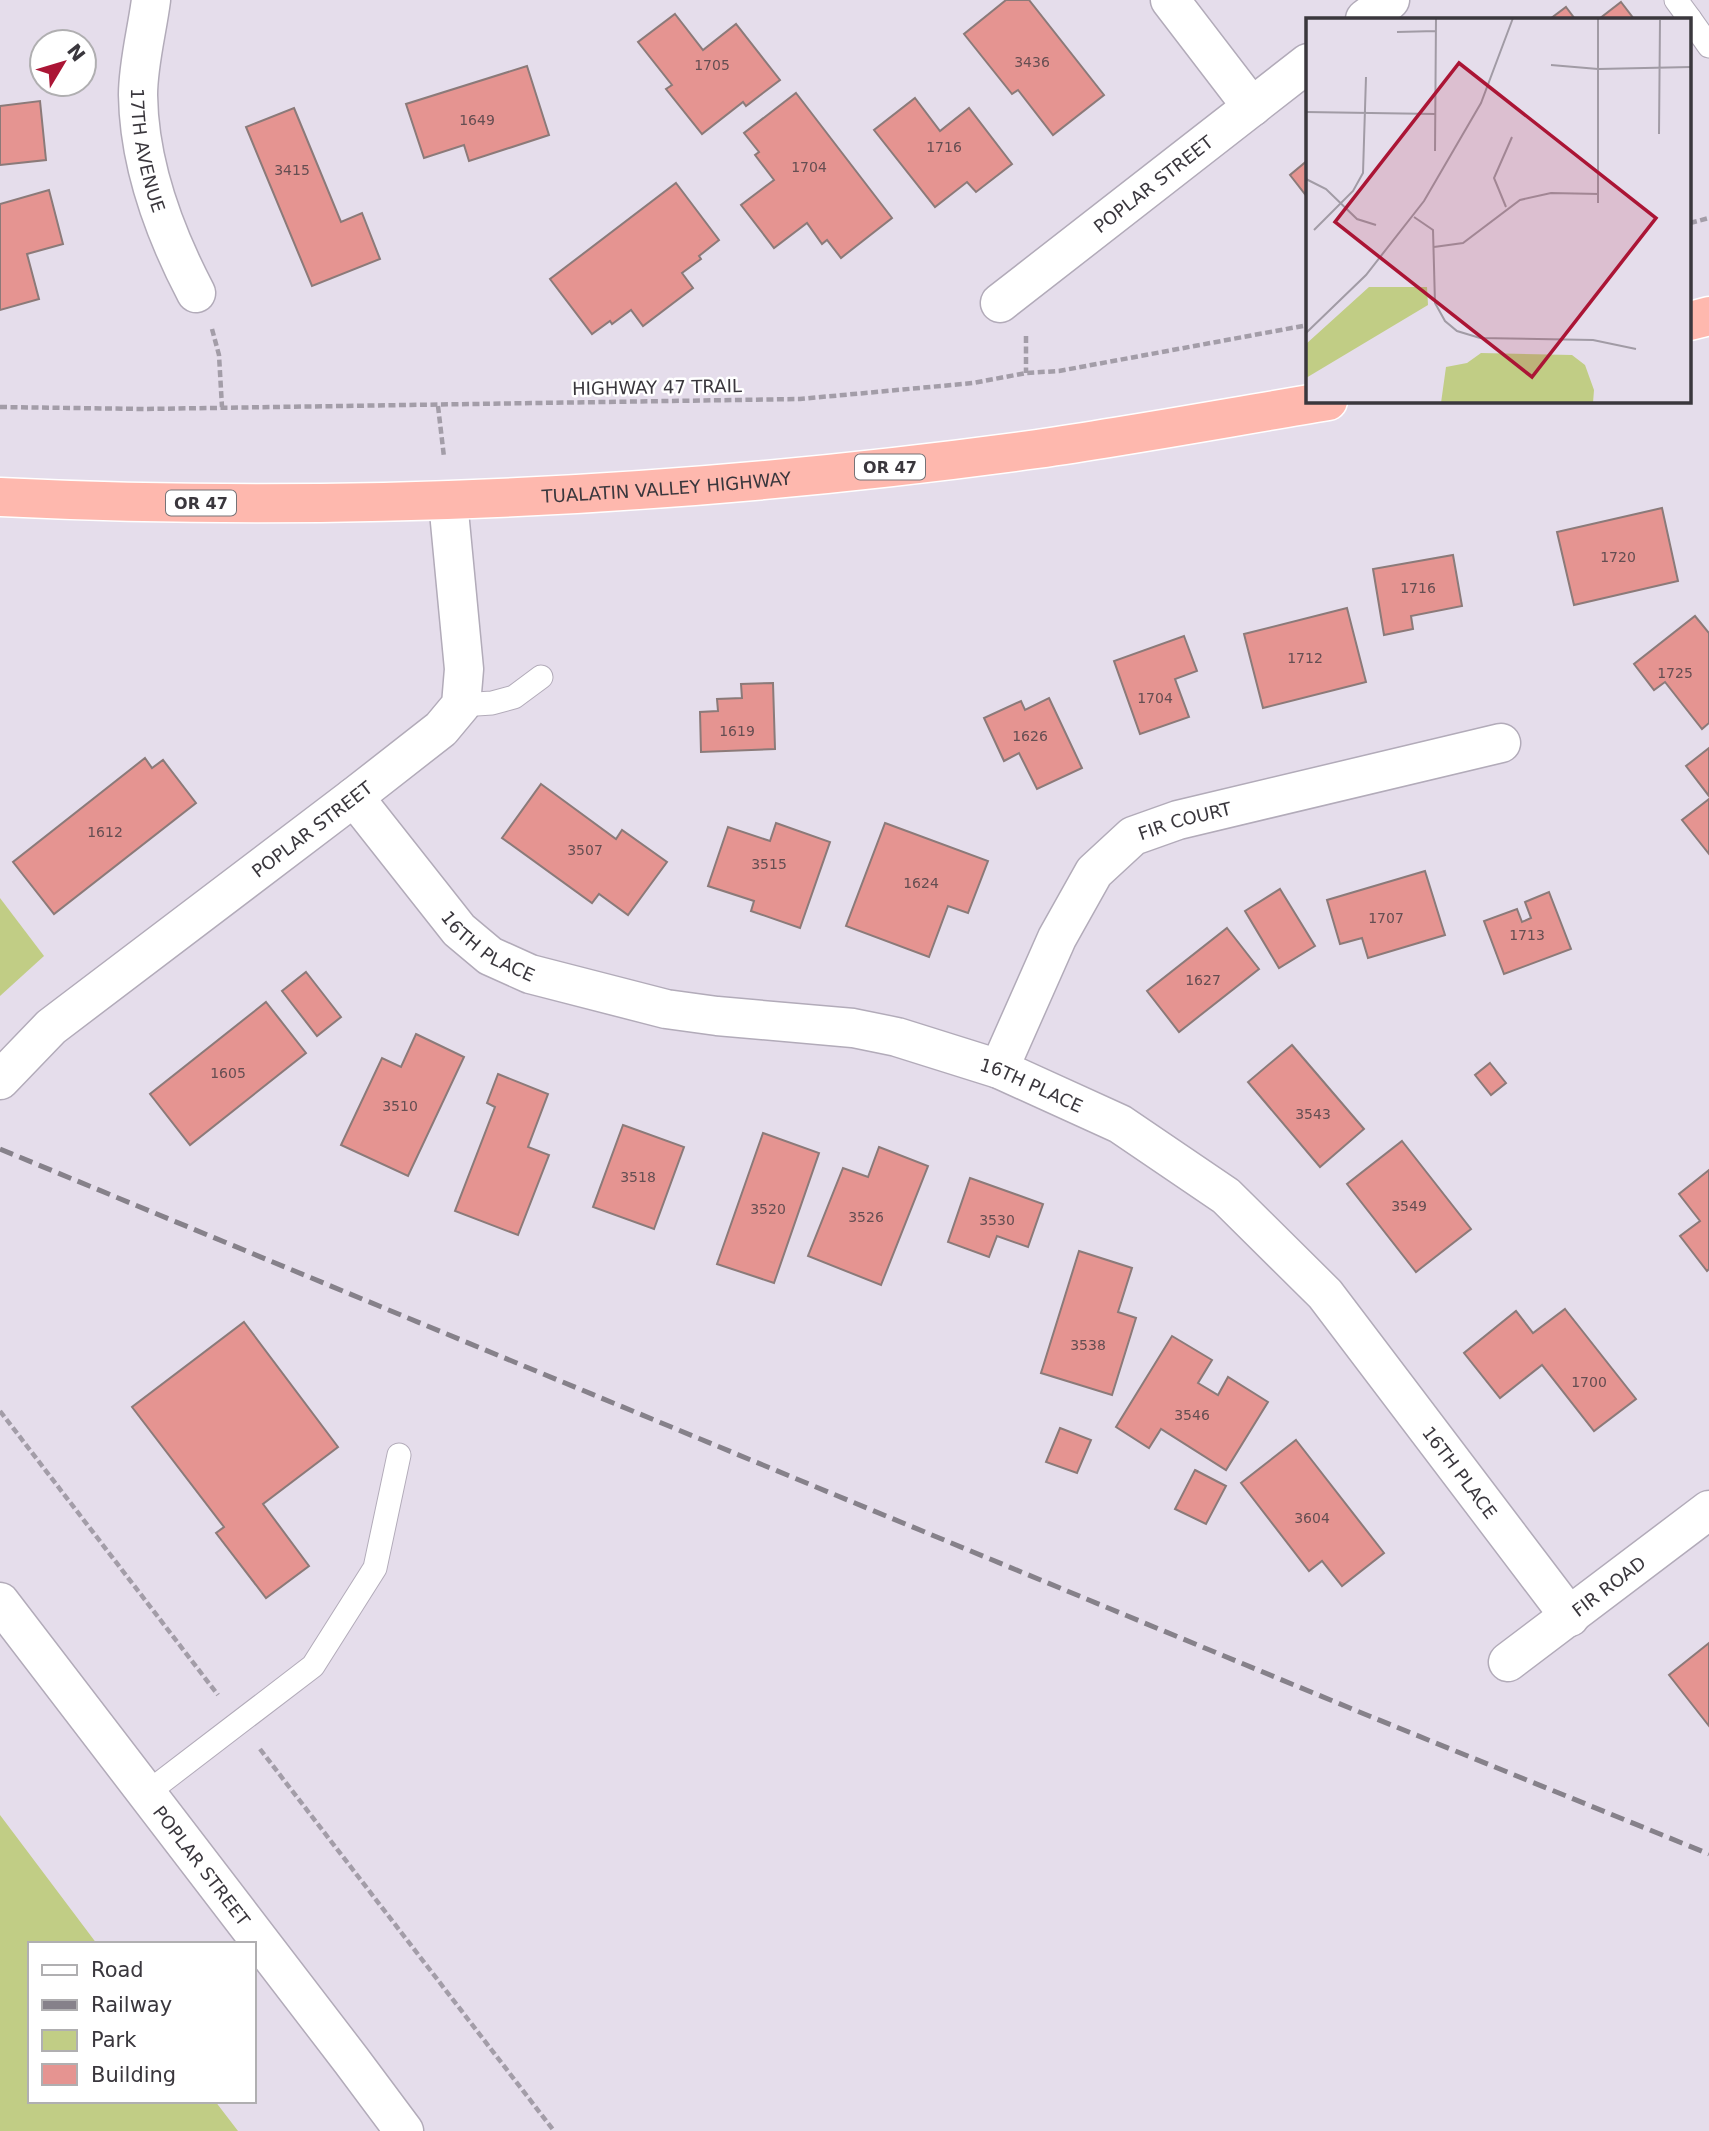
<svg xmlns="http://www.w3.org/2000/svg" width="1709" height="2131" font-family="'DejaVu Sans',sans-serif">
	<rect width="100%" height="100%" fill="#e5ddeb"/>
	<!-- green -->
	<g fill="#c1cd85">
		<path d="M0 898 44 956 0 996Z"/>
		<path d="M0 1815 97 1944H30V2101H215L238 2131H0Z"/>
	</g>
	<!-- building -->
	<g fill="#e59491" stroke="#8b7a79" stroke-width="2">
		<path d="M1006 0H1029L1104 95 1053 135 1018 90 1012 94 964 34Z"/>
		<path d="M1621 2 1634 19H1599Z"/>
		<path d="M1566 7 1575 19H1550Z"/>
		<path d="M675 14 703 50 736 24 780 80 746 106 743 102 702 134 666 89 672 85 638 42Z"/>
		<path d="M527 66 549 135 469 161 464 145 424 158 406 104Z"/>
		<path d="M796 93 892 218 841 258 827 240 822 244 807 223 774 248 741 205 774 180 755 155 759 152 744 133Z"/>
		<path d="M915 98 940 131 969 108 1012 164 976 192 967 182 935 207 874 130Z"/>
		<path d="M40 101 46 160 0 165V106Z"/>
		<path d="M294 108 341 222 362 213 380 259 312 286 246 127Z"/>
		<path d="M1308 160V198L1290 175Z"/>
		<path d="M676 183 719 240 699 256 701 259 682 273 693 288 643 326 631 310 612 324 610 321 592 334 550 279Z"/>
		<path d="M49 190 63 244 27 254 39 299 0 310V204Z"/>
		<path d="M1662 508 1678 581 1574 605 1557 532Z"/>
		<path d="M1453 555 1462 606 1411 616 1413 629 1384 635 1373 569Z"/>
		<path d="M1347 608 1366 682 1263 708 1244 634Z"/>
		<path d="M1695 616 1709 633V723L1702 729 1665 682 1654 690 1634 664Z"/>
		<path d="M1184 636 1197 671 1175 679 1189 717 1140 734 1114 661Z"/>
		<path d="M773 683 775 749 701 752 700 712 718 711 717 699 742 698 741 684Z"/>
		<path d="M1049 698 1082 768 1037 789 1019 753 1004 761 984 718 1021 701 1025 710Z"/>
		<path d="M1709 748V796L1686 766Z"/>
		<path d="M145 758 152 768 163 760 196 803 54 914 13 862Z"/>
		<path d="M541 784 616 839 622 830 667 862 628 915 599 894 592 903 502 838Z"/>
		<path d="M1709 799V854L1682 820Z"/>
		<path d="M776 823 830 842 800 928 751 911 754 901 708 886 728 827 770 841Z"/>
		<path d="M885 823 988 861 968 913 948 906 929 957 846 926Z"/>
		<path d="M1425 871 1445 935 1368 958 1362 938 1340 944 1327 900Z"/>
		<path d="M1280 889 1315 946 1279 968 1245 911Z"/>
		<path d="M1549 892 1571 949 1504 974 1484 921 1517 909 1522 922 1531 918 1525 902Z"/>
		<path d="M1227 928 1259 969 1179 1032 1147 991Z"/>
		<path d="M306 972 341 1017 317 1036 282 991Z"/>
		<path d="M266 1002 306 1053 190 1145 150 1094Z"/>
		<path d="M416 1034 464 1057 408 1176 341 1145 382 1058 401 1067Z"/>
		<path d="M1292 1045 1364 1129 1320 1167 1248 1082Z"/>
		<path d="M1490 1063 1506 1083 1491 1095 1475 1075Z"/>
		<path d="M498 1074 548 1094 528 1147 549 1155 518 1235 455 1211 495 1107 487 1103Z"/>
		<path d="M623 1125 684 1147 654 1229 593 1207Z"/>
		<path d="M763 1133 819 1153 774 1283 717 1264Z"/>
		<path d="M1402 1141 1471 1229 1416 1272 1347 1184Z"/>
		<path d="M879 1147 928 1166 881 1285 808 1256 843 1168 868 1177Z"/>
		<path d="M1709 1170V1269L1707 1271 1680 1236 1700 1221 1679 1194Z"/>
		<path d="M970 1178 1043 1204 1028 1247 997 1236 989 1257 948 1242Z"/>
		<path d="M1079 1251 1132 1268 1118 1312 1136 1318 1112 1395 1041 1373Z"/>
		<path d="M1565 1309 1636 1399 1594 1431 1542 1365 1500 1398 1464 1353 1516 1311 1533 1333Z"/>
		<path d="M244 1322 338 1447 263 1504 309 1566 266 1598 216 1533 224 1527 132 1407Z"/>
		<path d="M1172 1336 1212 1360 1198 1383 1218 1395 1228 1377 1268 1402 1226 1470 1161 1429 1149 1448 1116 1427Z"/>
		<path d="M1060 1428 1091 1440 1077 1473 1046 1462Z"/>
		<path d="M1296 1440 1384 1553 1342 1586 1322 1561 1309 1571 1241 1483Z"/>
		<path d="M1195 1470 1226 1486 1206 1524 1175 1509Z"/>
		<path d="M1709 1643V1726L1669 1675Z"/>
	</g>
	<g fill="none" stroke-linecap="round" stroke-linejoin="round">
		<!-- service casing -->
		<g stroke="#b2abb9" stroke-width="25">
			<g id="service">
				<path d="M1676 0 1690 19"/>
				<path d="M1690 19 1709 46"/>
				<path d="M461 705 492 703 514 697 541 677"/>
				<path d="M147 1793 313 1666 375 1568 399 1455"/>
			</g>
		</g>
		<!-- minor casing -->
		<g stroke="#b2abb9" stroke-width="41">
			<g id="minor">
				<path id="s1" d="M151 0C147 31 138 64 138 95 139 165 164 232 196 293"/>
				<path d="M1170 0 1252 107"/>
				<path d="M1365 19 1390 0"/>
				<path id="s2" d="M1000 303 1308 63"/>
				<path id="s3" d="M354 797 459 930 490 956 530 974 666 1009 717 1016 853 1028 897 1037 999 1069 1120 1124 1226 1196 1325 1294 1570 1617"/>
				<path id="s4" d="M999 1069 1057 938 1094 872 1133 836 1178 820 1501 743"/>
				<path id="s5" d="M0 1080 51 1027 354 797 441 729 461 705 464 669 448 501"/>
				<path id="s6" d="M0 1602 351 2060 404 2131"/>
				<path id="s7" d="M1508 1662 1709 1510"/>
			</g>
		</g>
		<!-- trunk casing -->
		<g stroke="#fff" stroke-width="41">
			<g id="trunk">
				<path d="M1690 321 1709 316"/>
				<path id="s8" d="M0 497C346 514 693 496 1037 449 1134 435 1231 417 1328 401"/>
			</g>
		</g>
		<!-- path -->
		<g stroke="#a39da8" stroke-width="4.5" stroke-dasharray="7 3.5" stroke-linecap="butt">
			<path d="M1690 223 1709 218"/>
			<path d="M212 329 219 355 222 407"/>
			<path d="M1026 336V373"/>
			<path d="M438 406 444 457"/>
			<path d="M0 407 144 409 800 399 973 383 1026 373 1059 371 1308 325"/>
			<path d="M0 1411 218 1695"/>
			<path d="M260 1749 554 2131"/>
		</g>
		<!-- service -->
		<use href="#service" stroke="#fff" stroke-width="23"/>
		<!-- minor -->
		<use href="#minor" stroke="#fff" stroke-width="38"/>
		<!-- trunk -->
		<use href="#trunk" stroke="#feb8ae" stroke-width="38"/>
		<!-- rail -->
		<path stroke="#86818a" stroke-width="5" stroke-dasharray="14 7" stroke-linecap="butt" d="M0 1149 1357 1711 1709 1854"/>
	</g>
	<g text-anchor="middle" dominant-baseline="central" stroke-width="5" stroke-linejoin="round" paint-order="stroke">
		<!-- number labels -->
		<g font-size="14" fill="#654e52">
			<text x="1032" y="62">3436</text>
			<text x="712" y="65">1705</text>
			<text x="477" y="120">1649</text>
			<text x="944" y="147">1716</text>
			<text x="809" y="167">1704</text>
			<text x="292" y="170">3415</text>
			<text x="1618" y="557">1720</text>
			<text x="1418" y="588">1716</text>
			<text x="1305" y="658">1712</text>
			<text x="1675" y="673">1725</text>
			<text x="1155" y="698">1704</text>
			<text x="737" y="731">1619</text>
			<text x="1030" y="736">1626</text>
			<text x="105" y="832">1612</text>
			<text x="585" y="850">3507</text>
			<text x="769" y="864">3515</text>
			<text x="921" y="883">1624</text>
			<text x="1386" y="918">1707</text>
			<text x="1527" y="935">1713</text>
			<text x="1203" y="980">1627</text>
			<text x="228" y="1073">1605</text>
			<text x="400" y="1106">3510</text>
			<text x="1313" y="1114">3543</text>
			<text x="638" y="1177">3518</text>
			<text x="1409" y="1206">3549</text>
			<text x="768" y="1209">3520</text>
			<text x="866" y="1217">3526</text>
			<text x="997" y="1220">3530</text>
			<text x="1088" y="1345">3538</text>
			<text x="1589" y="1382">1700</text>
			<text x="1192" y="1415">3546</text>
			<text x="1312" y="1518">3604</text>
		</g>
		<!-- shield labels -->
		<g fill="#fff" stroke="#757377" stroke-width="2">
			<rect x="855" y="454.5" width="70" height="25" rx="5"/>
			<rect x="166" y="490.5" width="70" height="25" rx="5"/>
		</g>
		<g font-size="16" font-weight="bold" fill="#3a373d">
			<text x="890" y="467">OR 47</text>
			<text x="201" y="503">OR 47</text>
		</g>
		<!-- street labels -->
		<g font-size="18" fill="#3a373d" stroke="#fff">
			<text stroke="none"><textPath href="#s1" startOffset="152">17TH AVENUE</textPath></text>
			<text stroke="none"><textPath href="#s2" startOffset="194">POPLAR STREET</textPath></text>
			<text transform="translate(657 387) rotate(-1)">HIGHWAY 47 TRAIL</text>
			<text stroke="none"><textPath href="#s8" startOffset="667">TUALATIN VALLEY HIGHWAY</textPath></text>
			<text stroke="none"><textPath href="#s4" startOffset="326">FIR COURT</textPath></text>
			<text stroke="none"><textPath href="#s5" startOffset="401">POPLAR STREET</textPath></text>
			<text stroke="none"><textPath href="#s3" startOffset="203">16TH PLACE</textPath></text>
			<text stroke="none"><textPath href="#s3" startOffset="770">16TH PLACE</textPath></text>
			<text stroke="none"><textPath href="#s3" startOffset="1358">16TH PLACE</textPath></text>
			<text stroke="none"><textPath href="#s7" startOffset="126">FIR ROAD</textPath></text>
			<text stroke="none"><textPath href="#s6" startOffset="332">POPLAR STREET</textPath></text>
		</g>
	</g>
	<!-- overview -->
	<g transform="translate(1306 18)">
		<rect width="385" height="385" fill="#e5ddeb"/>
		<path d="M63 269H121L122 287 0 360V326ZM175 335 266 337 279 347 288 372 287 385H135L140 349 161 345Z" fill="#c1cd85"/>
		<path fill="none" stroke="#a19ba5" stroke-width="2" d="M292 0V185M91 14 130 13M245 47 292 51 385 49M0 94 129 96M353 116 354 2M129 133 130 0M0 161 20 171 51 201 70 207M200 189 188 160 206 119M108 199 127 212 129 285 139 303 151 313 174 320 287 322 330 331M8 212 47 173 57 155 60 59M128 229 157 225 214 182 245 175 293 176M0 315 60 257 118 183 175 85 207 0"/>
		<path fill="#ab1535" fill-opacity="0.15" stroke="#ab1535" stroke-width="3.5" d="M153 45 350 200 226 359 29 204Z"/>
		<rect width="385" height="385" fill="none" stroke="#3a373d" stroke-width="3.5"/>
	</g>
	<!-- legend -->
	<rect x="28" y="1942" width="228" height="161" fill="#ffffff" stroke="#b0afb1" stroke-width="2"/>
	<rect x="42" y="1965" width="35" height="10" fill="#ffffff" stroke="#b0afb1" stroke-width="2"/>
	<text x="91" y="1977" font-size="21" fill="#3a373d">Road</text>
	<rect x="42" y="2000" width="35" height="10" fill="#86818a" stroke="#b0afb1" stroke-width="2"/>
	<text x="91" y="2012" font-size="21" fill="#3a373d">Railway</text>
	<rect x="42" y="2030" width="35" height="21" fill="#c1cd85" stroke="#b0afb1" stroke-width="2"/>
	<text x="91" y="2047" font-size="21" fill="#3a373d">Park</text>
	<rect x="42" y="2064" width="35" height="21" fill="#e59491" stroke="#b0afb1" stroke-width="2"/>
	<text x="91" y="2082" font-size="21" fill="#3a373d">Building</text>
	<!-- north arrow -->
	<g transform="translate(63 63) rotate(52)"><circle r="33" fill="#ffffff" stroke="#b0afb1" stroke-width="2"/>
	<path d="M0-5L12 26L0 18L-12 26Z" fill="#ab1535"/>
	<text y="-10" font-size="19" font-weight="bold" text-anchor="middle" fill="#3a373d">N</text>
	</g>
</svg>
